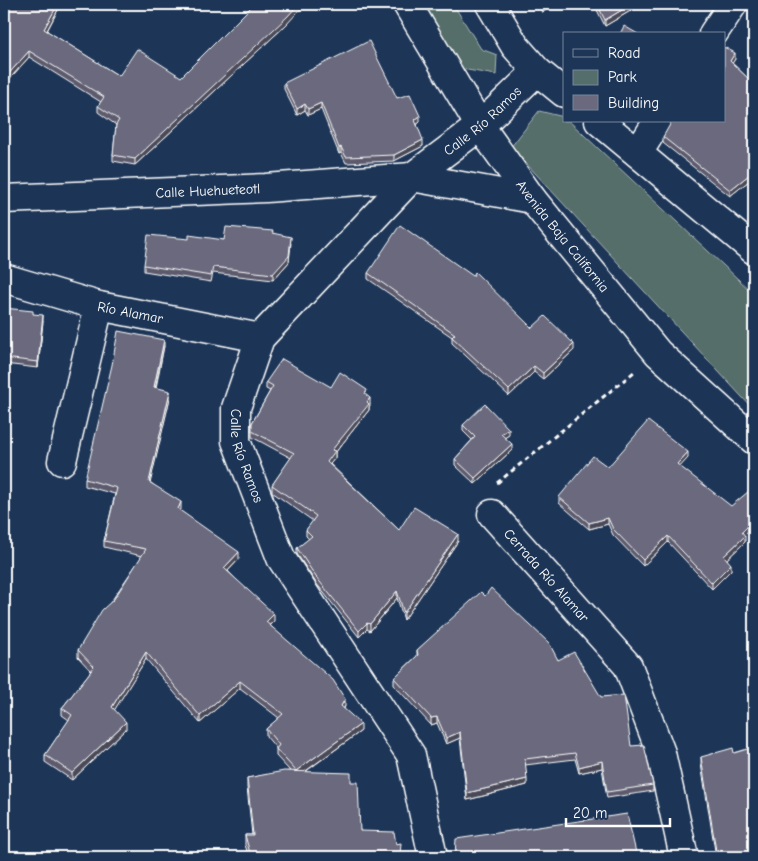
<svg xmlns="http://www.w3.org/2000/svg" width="758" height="861" font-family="'Comic Neue',sans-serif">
	<rect width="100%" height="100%" fill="#1d3557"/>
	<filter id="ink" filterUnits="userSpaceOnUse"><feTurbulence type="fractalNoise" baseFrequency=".02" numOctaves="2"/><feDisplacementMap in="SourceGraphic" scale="10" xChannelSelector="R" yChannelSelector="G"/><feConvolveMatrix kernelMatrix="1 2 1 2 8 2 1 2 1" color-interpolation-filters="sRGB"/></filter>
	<g filter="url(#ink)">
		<!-- green -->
		<g fill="#546e6b" stroke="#aab6b5">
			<path d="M417 4H453L481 49 497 55 496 75 456 68Z"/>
			<path d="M539 111 564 117V121H569L754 294V410L511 147Z"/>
		</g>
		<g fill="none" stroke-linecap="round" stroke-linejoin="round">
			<!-- minor casing -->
			<g stroke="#fff" stroke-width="31">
				<g id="minor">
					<path d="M713 34 733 4"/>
					<path d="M638 153 658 121"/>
					<path id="s1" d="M412 177 260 338 236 408V441L281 558 411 755 433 857"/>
					<path id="s2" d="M4 278 99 306 260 338"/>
					<path d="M62 461 99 306"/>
					<path id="s3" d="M492 514 628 666 661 753 684 857"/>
				</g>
			</g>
			<!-- tertiary casing -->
			<g stroke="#fff" stroke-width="31">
				<g id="tertiary">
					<path id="s4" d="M407 4 480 126 532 199 658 353 754 440"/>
					<path d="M490 4 515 46 537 71 564 93"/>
					<path d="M599 121 754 250"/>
					<path id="s5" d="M412 177 480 126 537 71"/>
					<path id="s6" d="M4 199 266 188 412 177 532 199"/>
				</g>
			</g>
			<!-- path -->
			<path stroke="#fff" stroke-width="3" stroke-dasharray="5 4" stroke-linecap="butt" d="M497 483 634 372"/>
			<!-- minor -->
			<use href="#minor" stroke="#1d3557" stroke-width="28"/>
			<!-- tertiary -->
			<use href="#tertiary" stroke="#1d3557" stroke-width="28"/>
		</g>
		<!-- wall -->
		<g fill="#5b5a6c" stroke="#fff">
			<path d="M4 4H61L47 31 119 76 181 77 287 24 135 165 113 161V155L116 125 98 112V106L101 102 29 57 4 85Z"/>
			<path d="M537 4H560L542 12Z"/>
			<path d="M594 4H642L605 26Z"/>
			<path d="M754 4V14L750 12V6Z"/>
			<path d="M724 47 735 59 732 63 754 84V177L730 196 663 143V137Z"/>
			<path d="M284 83 397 98 420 122 417 125 423 146 394 161 346 163 341 153 339 154 321 109 308 115 305 110 297 115 284 89Z"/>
			<path d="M273 233 291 243 289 262 273 280 213 273 211 282 144 271V265L189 239 224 240Z"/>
			<path d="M368 273 532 328 574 350 543 379 534 372 509 396 452 343V337L368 279Z"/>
			<path d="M4 308 33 314 43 321 38 368 4 364Z"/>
			<path d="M164 346 156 388 170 398 150 482 181 509 180 511 239 559 228 571 274 621 270 625 345 706 344 709 361 731 305 772 351 782 360 831 396 844 400 857H249L245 845V835H252L247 787V778L290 771 276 756V748L266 736V729L279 718 240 688 200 723 146 659 114 710 126 729 72 780 45 762V755L69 720 62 715V708L91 671 78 657V650L142 556 104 547V541L115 494 85 486V479Z"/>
			<path d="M266 382 331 387 367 396 370 405 369 407V410L335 453V458L330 464 399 530 458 541 404 620 397 598 370 631 367 629 359 637 316 583 297 554V548L309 539 306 536V530L313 521 272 492V485L291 458 252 437V423L270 391 266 389Z"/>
			<path d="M463 425 509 435 505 437 512 450 475 484 455 465V459L472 440 463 431Z"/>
			<path d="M688 458 680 466 744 535 745 542 727 559 731 570 712 589 668 542 643 566 613 535 608 524 589 529 559 503V497L608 467Z"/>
			<path d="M485 596 601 697 631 746 653 785V791L607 798 602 768 579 773 575 759 525 765 527 785 467 800 460 738 446 744 437 723 431 725 394 685V678L417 656V650Z"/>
			<path d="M701 757 754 857H716L701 764Z"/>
		</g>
		<!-- shaded-wall -->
		<g fill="#4a4a58" stroke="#fff">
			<path d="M58 4H61L44 36V29Z"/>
			<path d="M299 4H305L287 24 135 165V159Z"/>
			<path d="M542 4H560L542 12Z"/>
			<path d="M632 4H642L605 26V20Z"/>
			<path d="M29 51V57L4 85V79Z"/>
			<path d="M735 53V59L730 67V61Z"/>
			<path d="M321 103V109L308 115V109Z"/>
			<path d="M305 104V110L297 115V109Z"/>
			<path d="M420 116V122L415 126V120Z"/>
			<path d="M423 140V146L394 161V155Z"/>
			<path d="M341 147V153L339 154V148Z"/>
			<path d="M754 171V177L730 196V190Z"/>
			<path d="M291 237 289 262 273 280V274Z"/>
			<path d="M43 315V321L38 368V362Z"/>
			<path d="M164 340V346L154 394V387Z"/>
			<path d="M574 344V350L543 379V373Z"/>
			<path d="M534 366V372L509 396V390Z"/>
			<path d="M170 391V398L149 488V482Z"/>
			<path d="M370 398V405L369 407V410L335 453V458L327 468V462L332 450Z"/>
			<path d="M509 429V435L501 440V434Z"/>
			<path d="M512 444V450L475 484V478Z"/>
			<path d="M688 452V458L677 470V464Z"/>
			<path d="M181 502V509L178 516V509Z"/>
			<path d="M608 518V524L589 529V523Z"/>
			<path d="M754 520V526L742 538V532Z"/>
			<path d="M458 534V541L404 620V613Z"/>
			<path d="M668 536V542L643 566V560Z"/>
			<path d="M745 536V542L724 562V556Z"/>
			<path d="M239 552V559L224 575V568Z"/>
			<path d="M731 564V570L712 589V583Z"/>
			<path d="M397 591V598L370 631V624Z"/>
			<path d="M274 614V621L266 628V622Z"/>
			<path d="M367 623V629L359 637V631Z"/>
			<path d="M146 652V659L112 714V707Z"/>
			<path d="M240 681V688L200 723V716Z"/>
			<path d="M345 699V706L341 713V706Z"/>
			<path d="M437 717V723L431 725V718Z"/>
			<path d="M126 722V729L72 780V773Z"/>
			<path d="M361 724V731L296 778V771Z"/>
			<path d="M460 732V738L446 744V738Z"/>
			<path d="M602 761V768L579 773V767Z"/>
			<path d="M527 779V785L467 800V793Z"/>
		</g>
		<!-- building -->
		<g fill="#6a697d" stroke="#fff">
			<path d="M4 4H58L44 29 119 76 137 49 181 77 254 4H299L287 17 135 159 113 155 116 125 119 120 98 106 104 97 29 51 4 79Z"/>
			<path d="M597 4H632L605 20Z"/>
			<path d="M752 4H754V8L750 6Z"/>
			<path d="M624 26 638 34H620Z"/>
			<path d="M369 41 397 98 410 94 420 116 415 120 423 140 394 155 346 157 341 147 339 148 321 103 308 109 305 104 297 109 284 83Z"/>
			<path d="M724 47 735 53 730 61 754 84V171L730 190 663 137 672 121H724Z"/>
			<path d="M400 225 473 276 475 272 532 328 545 316 574 344 543 373 534 366 509 390 452 337 455 334 368 273Z"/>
			<path d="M226 227 273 231 272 233 291 237 289 256 273 274 213 267 211 276 144 265 148 235 189 239V235L224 240Z"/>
			<path d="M4 308 33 311V314L43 315 38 362 4 358Z"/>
			<path d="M118 331 164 340 154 387 170 391 149 482 181 502 178 509 239 552 224 568 274 614 266 622 333 680 345 699 341 706 361 724 296 771 276 749 279 745 266 729 283 714 240 681 200 716 146 652 112 707 126 722 72 773 45 755 72 715 62 708 94 667 78 650 102 610 114 599 146 549 104 541 117 488 85 479 112 365Z"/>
			<path d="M282 359 331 387 340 372 367 390 365 394 370 398 367 402 369 404 332 450 335 451 327 462 399 530 414 507 458 534 404 613 397 591 370 624 367 623 359 631 316 577 297 548 312 536 306 530 316 516 272 485 294 453 252 431V423L273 386 266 382Z"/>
			<path d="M485 404 509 429 501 434 512 444 475 478 455 459 475 437 463 425Z"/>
			<path d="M648 421 688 452 677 464 731 506 754 487V520L742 532 745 536 724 556 731 564 712 583 668 536 643 560 613 529 608 518 589 523 559 497 593 456 608 467Z"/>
			<path d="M491 588 549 643 558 660 574 652 601 697 624 695 631 746 644 745 653 785 607 792 602 761 579 767 575 753 525 759 527 779 467 793 460 732 446 738 437 717 431 718 394 678 418 655 417 650 481 592 485 596Z"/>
			<path d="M754 747V857H717L701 757 733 748 734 753Z"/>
			<path d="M284 771 351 773V782H358L360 831 394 832 396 844 401 843 400 857H251L245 835H253L247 778Z"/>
			<path d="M627 814 637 857H455L456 839Z"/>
		</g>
	</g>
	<g text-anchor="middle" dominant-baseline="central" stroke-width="5" stroke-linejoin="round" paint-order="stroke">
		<!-- street labels -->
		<g font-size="14" fill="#fff" stroke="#1d3557">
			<text stroke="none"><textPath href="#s5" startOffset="90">Calle Río Ramos</textPath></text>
			<text stroke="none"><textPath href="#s6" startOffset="204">Calle Huehueteotl</textPath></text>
			<text stroke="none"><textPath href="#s4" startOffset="280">Avenida Baja California</textPath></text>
			<text stroke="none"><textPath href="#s2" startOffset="131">Río Alamar</textPath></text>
			<text stroke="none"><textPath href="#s1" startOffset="345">Calle Río Ramos</textPath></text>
			<text stroke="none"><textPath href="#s3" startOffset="82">Cerrada Río Alamar</textPath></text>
		</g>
	</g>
	<!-- margin -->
	<rect width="758" height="861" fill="none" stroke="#1d3557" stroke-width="20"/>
	<rect x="10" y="10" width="738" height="841" fill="none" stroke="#fff" stroke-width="2" filter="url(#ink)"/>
	<!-- legend -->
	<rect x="563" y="32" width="162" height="90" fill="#1d3557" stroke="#77869a"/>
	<rect x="573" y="49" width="25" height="8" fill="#1d3557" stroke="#77869a"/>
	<text x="608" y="58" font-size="15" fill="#ffffff">Road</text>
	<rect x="573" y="70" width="25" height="15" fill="#546e6b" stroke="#77869a"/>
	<text x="608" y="82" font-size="15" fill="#ffffff">Park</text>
	<rect x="573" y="95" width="25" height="15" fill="#6a697d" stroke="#77869a"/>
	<text x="608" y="108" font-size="15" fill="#ffffff">Building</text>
	<!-- scale -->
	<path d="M566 818v8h104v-8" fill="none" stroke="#ffffff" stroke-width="2.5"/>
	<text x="573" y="818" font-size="15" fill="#ffffff" stroke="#1d3557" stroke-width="4" paint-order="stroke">20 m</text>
</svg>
